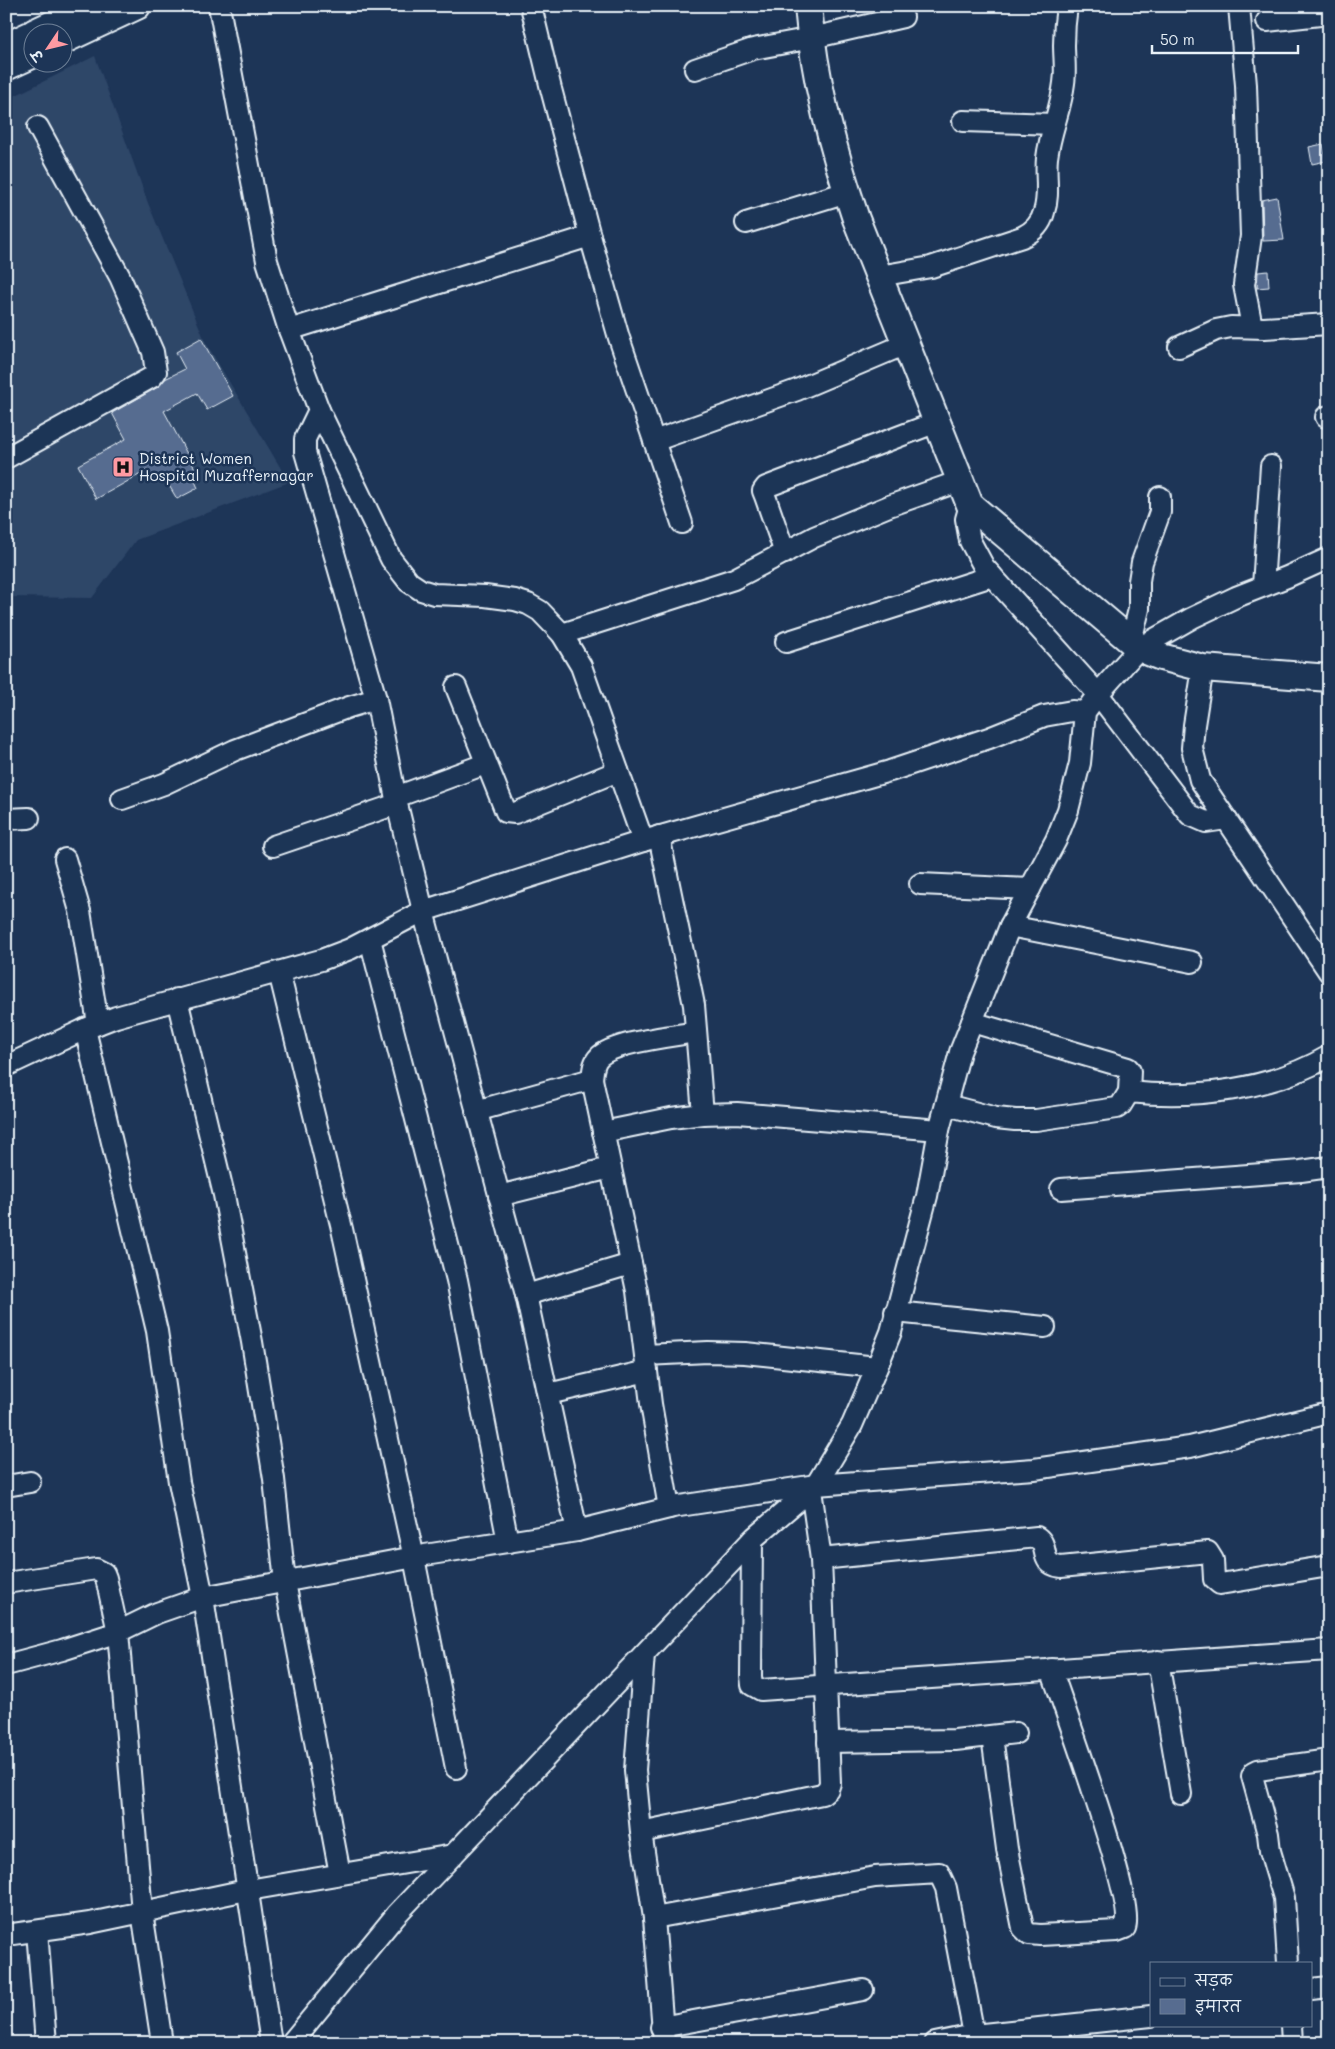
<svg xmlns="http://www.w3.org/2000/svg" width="1335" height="2049" font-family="Mali,'Playpen Sans Deva',sans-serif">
	<rect width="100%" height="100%" fill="#1d3557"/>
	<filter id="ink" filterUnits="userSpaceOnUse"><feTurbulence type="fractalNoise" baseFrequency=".02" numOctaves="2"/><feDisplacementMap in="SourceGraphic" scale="10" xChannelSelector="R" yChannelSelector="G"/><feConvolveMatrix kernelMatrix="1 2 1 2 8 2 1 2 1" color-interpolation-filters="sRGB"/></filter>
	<g filter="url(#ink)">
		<!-- built -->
		<path fill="#2e4668" d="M95 56 148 203 206 343 289 482 136 540 92 598 6 597V100Z"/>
		<!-- building -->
		<g fill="#576c90" stroke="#e8f1f8">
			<path d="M1323 144 1326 161 1312 164 1309 147Z"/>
			<path d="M1277 197 1284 240 1263 241 1262 200Z"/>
			<path d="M1268 271 1269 287 1257 288 1258 272Z"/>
			<path d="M201 338 233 396 207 410 197 393 164 411 199 476 194 479 198 488 177 499 164 477 154 483 148 470 96 499 78 465 126 439 112 413 158 387 165 379 185 369 176 352Z"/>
		</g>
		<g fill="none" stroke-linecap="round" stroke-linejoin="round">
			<!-- minor casing -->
			<g stroke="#e8f1f8" stroke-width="24">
				<g id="minor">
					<path d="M219 6 267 261 289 330 319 410 305 439V452L376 699 397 804 423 911 526 1295 577 1531"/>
					<path d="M531 6 551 89 590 236"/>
					<path d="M1239 6 1246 85 1251 236 1244 285 1252 327"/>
					<path d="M1267 21 1329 14"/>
					<path d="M695 69 753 49 812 38 903 17"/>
					<path d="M963 121 1054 124"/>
					<path d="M746 223 847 192"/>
					<path d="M879 276 931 267 1022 237C1033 232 1041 224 1044 212 1050 194 1045 176 1047 158 1050 132 1061 109 1064 83 1066 71 1064 57 1064 45 1064 32 1065 19 1067 6"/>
					<path d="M289 330 590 236 619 338 682 523"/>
					<path d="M1179 347 1216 330 1231 327 1264 328 1329 324"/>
					<path d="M319 410 391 559 409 582 421 590 434 594 485 596 515 600 528 604 540 611 562 634 581 666 643 841 890 771 989 738 1044 716 1072 711 1085 712"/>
					<path d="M1326 417 1329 416"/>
					<path d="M654 441 797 390 906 344"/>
					<path d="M6 458 152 377 156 372 153 352 120 277 38 127"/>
					<path d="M970 505 966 519 970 541 984 567 1098 694 1190 815 1206 822 1226 819"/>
					<path d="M785 553 765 496 763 491 766 487 937 422"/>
					<path d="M1263 586 1271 466"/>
					<path d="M562 634 734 579 814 537 889 506 960 481"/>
					<path d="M786 642 992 576"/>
					<path d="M1131 642 1139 609V581L1142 562 1160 512V497"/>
					<path d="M1203 668 1194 725 1192 748 1200 780 1329 972"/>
					<path d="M456 687 506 812 515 813 618 771"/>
					<path d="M396 797 485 764"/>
					<path d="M122 799 164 784 235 750 349 707 376 699"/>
					<path d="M6 819 29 818"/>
					<path d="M659 836 694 1005 703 1114"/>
					<path d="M273 846 397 804"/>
					<path d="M65 859 80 911 98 1024"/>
					<path d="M920 884 1030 889"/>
					<path d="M1010 926 1192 962"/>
					<path d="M370 939 457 1280 508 1542"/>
					<path d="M279 972 342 1229 414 1558 456 1768"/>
					<path d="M177 999 224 1195 252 1342 274 1479 285 1582 340 1874"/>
					<path d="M972 1022 1128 1068 1130 1071 1129 1092"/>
					<path d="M85 1029 157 1331 179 1482 203 1597 271 2043"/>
					<path d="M6 1066 85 1029 116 1017 321 960 350 949 423 911 643 841"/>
					<path d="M592 1079C593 1071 593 1063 599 1057 613 1042 674 1036 696 1032"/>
					<path d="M947 1105 996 1118 1015 1120H1036L1117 1108 1121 1105 1129 1092C1195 1099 1271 1090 1329 1056"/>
					<path d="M476 1111 592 1079 637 1291 651 1404 669 1508"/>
					<path d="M603 1132 671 1118 703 1114 737 1113 939 1130"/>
					<path d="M1061 1189 1301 1171 1329 1167"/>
					<path d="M499 1196 610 1168"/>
					<path d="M526 1295 631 1264"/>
					<path d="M895 1312 1045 1327"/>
					<path d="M645 1355 708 1352 745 1353 877 1367"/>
					<path d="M548 1394 647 1371"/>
					<path d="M6 1486 30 1482"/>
					<path d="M752 1540 751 1676 752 1685 761 1690 1329 1650"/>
					<path d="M821 1559 1037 1537C1051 1547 1037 1563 1061 1567L1208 1552 1213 1560 1214 1579 1220 1584 1329 1566"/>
					<path d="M6 1583 96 1569 104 1573 106 1578 118 1632 142 1912 162 2043"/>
					<path d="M644 1654 635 1770 641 1832 654 1918 664 2043"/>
					<path d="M1158 1661 1181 1794"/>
					<path d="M6 1665 62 1650 118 1632 157 1613 203 1597 425 1555 577 1531 673 1507 816 1485 1034 1469 1190 1447 1329 1413"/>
					<path d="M992 1736 1007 1849 1023 1928 1029 1934 1040 1935 1117 1931 1125 1928C1137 1905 1063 1705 1051 1669"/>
					<path d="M828 1742 955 1740 1016 1733"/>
					<path d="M641 1832 822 1794 828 1789 830 1783 821 1559 811 1490"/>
					<path d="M654 1918 875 1877 939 1873 946 1888 974 2035"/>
					<path d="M37 1931 46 2043"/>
					<path d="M6 1935 90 1923 237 1892 453 1855"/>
					<path d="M1288 1963 1284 1898 1270 1851 1268 1834 1252 1776 1254 1772 1258 1770 1329 1760"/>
					<path d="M1311 1989 1329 1987"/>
					<path d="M1291 2025 1292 2043"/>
					<path d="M661 2027 863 1990"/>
					<path d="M291 2043 396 1915 755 1537 816 1485 852 1425 877 1367 891 1332 927 1196 939 1130 960 1052 1010 926 1056 840 1068 810 1080 763 1085 712 1098 694 1139 648 1192 618 1236 597 1287 577 1329 558"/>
					<path d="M935 2043 974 2035 1151 2016"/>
				</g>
			</g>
			<!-- major casing -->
			<g stroke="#e8f1f8" stroke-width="30">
				<g id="major">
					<path d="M808 6C814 80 833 150 856 219L970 505 1139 648 1161 657 1203 668 1329 678"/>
					<path d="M35 32 91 6"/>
					<path d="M62 41 137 6"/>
					<path d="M6 46 32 34"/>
					<path d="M6 67 32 55"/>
				</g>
			</g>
			<!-- minor -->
			<use href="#minor" stroke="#1d3557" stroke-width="20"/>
			<!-- major -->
			<use href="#major" stroke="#1d3557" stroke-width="26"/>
		</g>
	</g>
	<!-- icons -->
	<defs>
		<g id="hospital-square" transform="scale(1.125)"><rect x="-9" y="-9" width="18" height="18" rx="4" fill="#ff9aa2" stroke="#1d3557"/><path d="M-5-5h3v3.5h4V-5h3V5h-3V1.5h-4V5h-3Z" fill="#111"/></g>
	</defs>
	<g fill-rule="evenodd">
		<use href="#hospital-square" x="123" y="467"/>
	</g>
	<g text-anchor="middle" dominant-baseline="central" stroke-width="5" stroke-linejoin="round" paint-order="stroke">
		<!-- poi labels -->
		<g font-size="15" fill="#e8f1f8" stroke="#1d3557" text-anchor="start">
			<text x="139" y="458">District Women<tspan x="139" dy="17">Hospital Muzaffernagar</tspan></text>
		</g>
	</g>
	<!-- margin -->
	<rect width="1335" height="2049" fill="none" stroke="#1d3557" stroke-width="25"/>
	<rect x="12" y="12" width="1310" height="2024" fill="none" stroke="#e8f1f8" stroke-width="2" filter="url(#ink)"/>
	<!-- legend -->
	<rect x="1150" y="1962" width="162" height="65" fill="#1d3557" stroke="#6e8097"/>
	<rect x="1160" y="1978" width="25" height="8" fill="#1d3557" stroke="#6e8097"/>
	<text x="1195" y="1986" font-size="15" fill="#e8f1f8">सड़क</text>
	<rect x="1160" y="1999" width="25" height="15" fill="#576c90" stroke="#6e8097"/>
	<text x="1195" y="2012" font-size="15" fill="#e8f1f8">इमारत</text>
	<!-- north arrow -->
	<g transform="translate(48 48) rotate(235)"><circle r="24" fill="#1d3557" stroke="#6e8097"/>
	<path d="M0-4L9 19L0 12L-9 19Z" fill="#ff9aa2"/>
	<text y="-8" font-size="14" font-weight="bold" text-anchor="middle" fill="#e8f1f8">उ</text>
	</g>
	<!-- scale -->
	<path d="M1152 45v8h146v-8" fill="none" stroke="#e8f1f8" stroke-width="2.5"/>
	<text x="1160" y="45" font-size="15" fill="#e8f1f8" stroke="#1d3557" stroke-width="4" paint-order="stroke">50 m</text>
</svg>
